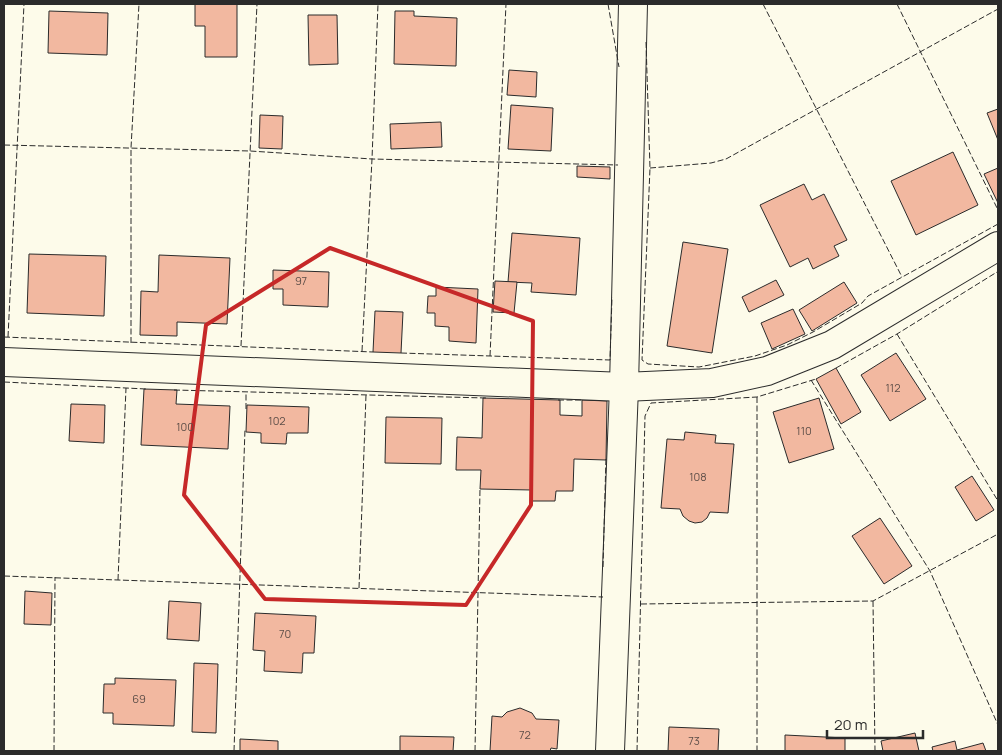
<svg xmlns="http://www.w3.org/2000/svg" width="1002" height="755" font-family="Manrope,sans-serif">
	<rect width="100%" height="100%" fill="#fdfbea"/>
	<!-- building -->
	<g fill="#f2b8a0" stroke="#2b2b2b">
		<path d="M195 4H237V57H205V26H195Z"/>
		<path d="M49 11 108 13 107 55 48 53Z"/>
		<path d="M395 11H414V16L457 18 456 66 394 64Z"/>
		<path d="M308 15H337L338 64 309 65Z"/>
		<path d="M509 70 537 72 536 97 507 95Z"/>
		<path d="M511 105 553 108 551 151 508 149Z"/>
		<path d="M998 109V140L987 113Z"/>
		<path d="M260 115 283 116 282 149 259 148Z"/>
		<path d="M441 122 442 147 391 149 390 124Z"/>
		<path d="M953 152 978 205 916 235 891 181Z"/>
		<path d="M577 166 610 167V179L577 177Z"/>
		<path d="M998 168V203L984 174Z"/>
		<path d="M804 184 812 200 824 194 847 240 834 246 839 256 813 269 808 258 790 267 760 205Z"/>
		<path d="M512 233 580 238 576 295 531 292 532 283 508 282Z"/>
		<path d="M683 242 728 249 712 353 667 346Z"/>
		<path d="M29 254 106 256 104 316 27 313Z"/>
		<path d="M159 255 230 258 227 324 177 322V336L140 335 141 291 158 292Z"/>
		<path d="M273 270 329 272 328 307 283 305V289H273Z"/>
		<path d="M776 280 784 295 749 312 742 297Z"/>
		<path d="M495 281 517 282 514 313 493 312Z"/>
		<path d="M844 282 857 303 812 331 799 310Z"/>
		<path d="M436 287 478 289 476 343 449 341V327L435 326V313H427L428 296H436Z"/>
		<path d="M793 309 805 334 772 349 761 323Z"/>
		<path d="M375 311 403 312 401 353 373 352Z"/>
		<path d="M896 353 926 399 890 421 861 375Z"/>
		<path d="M836 368 861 412 841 424 816 379Z"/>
		<path d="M144 389 177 390 176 404 230 406 228 449 141 445Z"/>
		<path d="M483 398 560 400V415L582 416V400L607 401 606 460 574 459 573 491H556L555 501H532V490L480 489 481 470H456L457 437 482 438Z"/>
		<path d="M819 398 834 449 789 463 773 412Z"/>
		<path d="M71 404 105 405 104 443 69 441Z"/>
		<path d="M247 405 309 407 308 433H287L286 444 261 443V433L246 432Z"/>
		<path d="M386 417 442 418 441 464 385 463Z"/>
		<path d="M685 432 716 435 715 443 734 444 728 513 710 512 707 518 702 522 695 523 689 521 683 516 680 509 661 508 667 439 684 440Z"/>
		<path d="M972 476 994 510 976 521 955 487Z"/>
		<path d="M880 518 912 566 884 584 852 536Z"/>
		<path d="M25 591 52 593 51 625 24 624Z"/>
		<path d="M169 601 201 603 199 641 167 639Z"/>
		<path d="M255 613 316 616 314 653H303L302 673 264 671 265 651 253 650Z"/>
		<path d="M194 663 218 664 216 733 192 732Z"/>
		<path d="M115 678 176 680 174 726 113 724V713H103L104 684H115Z"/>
		<path d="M520 708 532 713 536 719 559 720 557 749 551 748 550 751H490L492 716 502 717 507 712Z"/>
		<path d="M669 727 719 729 718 751H668Z"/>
		<path d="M915 733 919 751H883L881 741Z"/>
		<path d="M785 735 845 738V751H785Z"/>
		<path d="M400 736 454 737 453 751H400Z"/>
		<path d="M240 739 278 741V751H240Z"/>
		<path d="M955 741 957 750 983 743 986 751H933L932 747Z"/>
	</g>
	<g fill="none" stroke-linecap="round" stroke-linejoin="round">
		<!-- minor casing -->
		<g stroke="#2b2b2b" stroke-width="30">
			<g id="minor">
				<path d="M4 362 624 387 712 383 767 371 832 345 998 246"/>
				<path d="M610 751 624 387 633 4"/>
			</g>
		</g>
		<!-- minor -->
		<use href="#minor" stroke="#fdfbea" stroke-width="28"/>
		<!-- fence -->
		<g stroke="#2b2b2b" stroke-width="1" stroke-dasharray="6 2.5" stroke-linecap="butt">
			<path d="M608 4 619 67"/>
			<path d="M763 4 902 277"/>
			<path d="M897 4 998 210"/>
			<path d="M646 42 650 168 642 360 648 364 699 367 755 356 787 345 813 332 862 303 868 296 998 224"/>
			<path d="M4 145 250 151 372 159 618 165"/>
			<path d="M650 168 711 163 726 159 998 9"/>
			<path d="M897 334 998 501"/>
			<path d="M4 337 373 352"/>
			<path d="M8 337 24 4"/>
			<path d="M131 343V148L139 4"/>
			<path d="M241 346 257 4"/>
			<path d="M362 351 372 159 378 4"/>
			<path d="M401 353 610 360 612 297"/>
			<path d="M490 356 506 4"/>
			<path d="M836 368 897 334 997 272 998 275"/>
			<path d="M811 380 930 571 998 725"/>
			<path d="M4 382 146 389"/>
			<path d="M174 390 486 398"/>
			<path d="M757 397V751"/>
			<path d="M558 400H583"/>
			<path d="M246 409V392"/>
			<path d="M603 567 606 457"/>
			<path d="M4 576 603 597"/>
			<path d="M118 580 126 388"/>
			<path d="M359 588 366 395"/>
			<path d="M873 601 875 751"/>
			<path d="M641 604 873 601 998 534"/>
			<path d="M54 751 55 577"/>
			<path d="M234 751 245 429"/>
			<path d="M475 751 480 489"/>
			<path d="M637 751 645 416 651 403 757 397 816 379"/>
		</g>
	</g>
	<!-- marked area -->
	<path fill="none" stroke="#c62828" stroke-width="4" stroke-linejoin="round" d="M330 248 533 321 531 505 466 605 265 599 184 495 206 325Z"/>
	<g text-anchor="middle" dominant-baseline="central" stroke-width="4" stroke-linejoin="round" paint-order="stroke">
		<!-- number labels -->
		<g font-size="11" fill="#5d4e48">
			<text x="301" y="280">97</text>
			<text x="893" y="387">112</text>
			<text x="277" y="420">102</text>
			<text x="185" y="426">100</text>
			<text x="804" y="430">110</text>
			<text x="698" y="476">108</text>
			<text x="285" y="633">70</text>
			<text x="139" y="698">69</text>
			<text x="525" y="734">72</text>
			<text x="694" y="740">73</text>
		</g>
	</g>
	<!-- border -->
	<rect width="1002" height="755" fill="none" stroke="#2b2b2b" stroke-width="10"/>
	<!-- scale -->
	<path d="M827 730v8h96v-8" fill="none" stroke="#2b2b2b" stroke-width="2.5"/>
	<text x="834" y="730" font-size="15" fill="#2b2b2b" stroke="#fdfbea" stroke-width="4" paint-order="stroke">20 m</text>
</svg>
